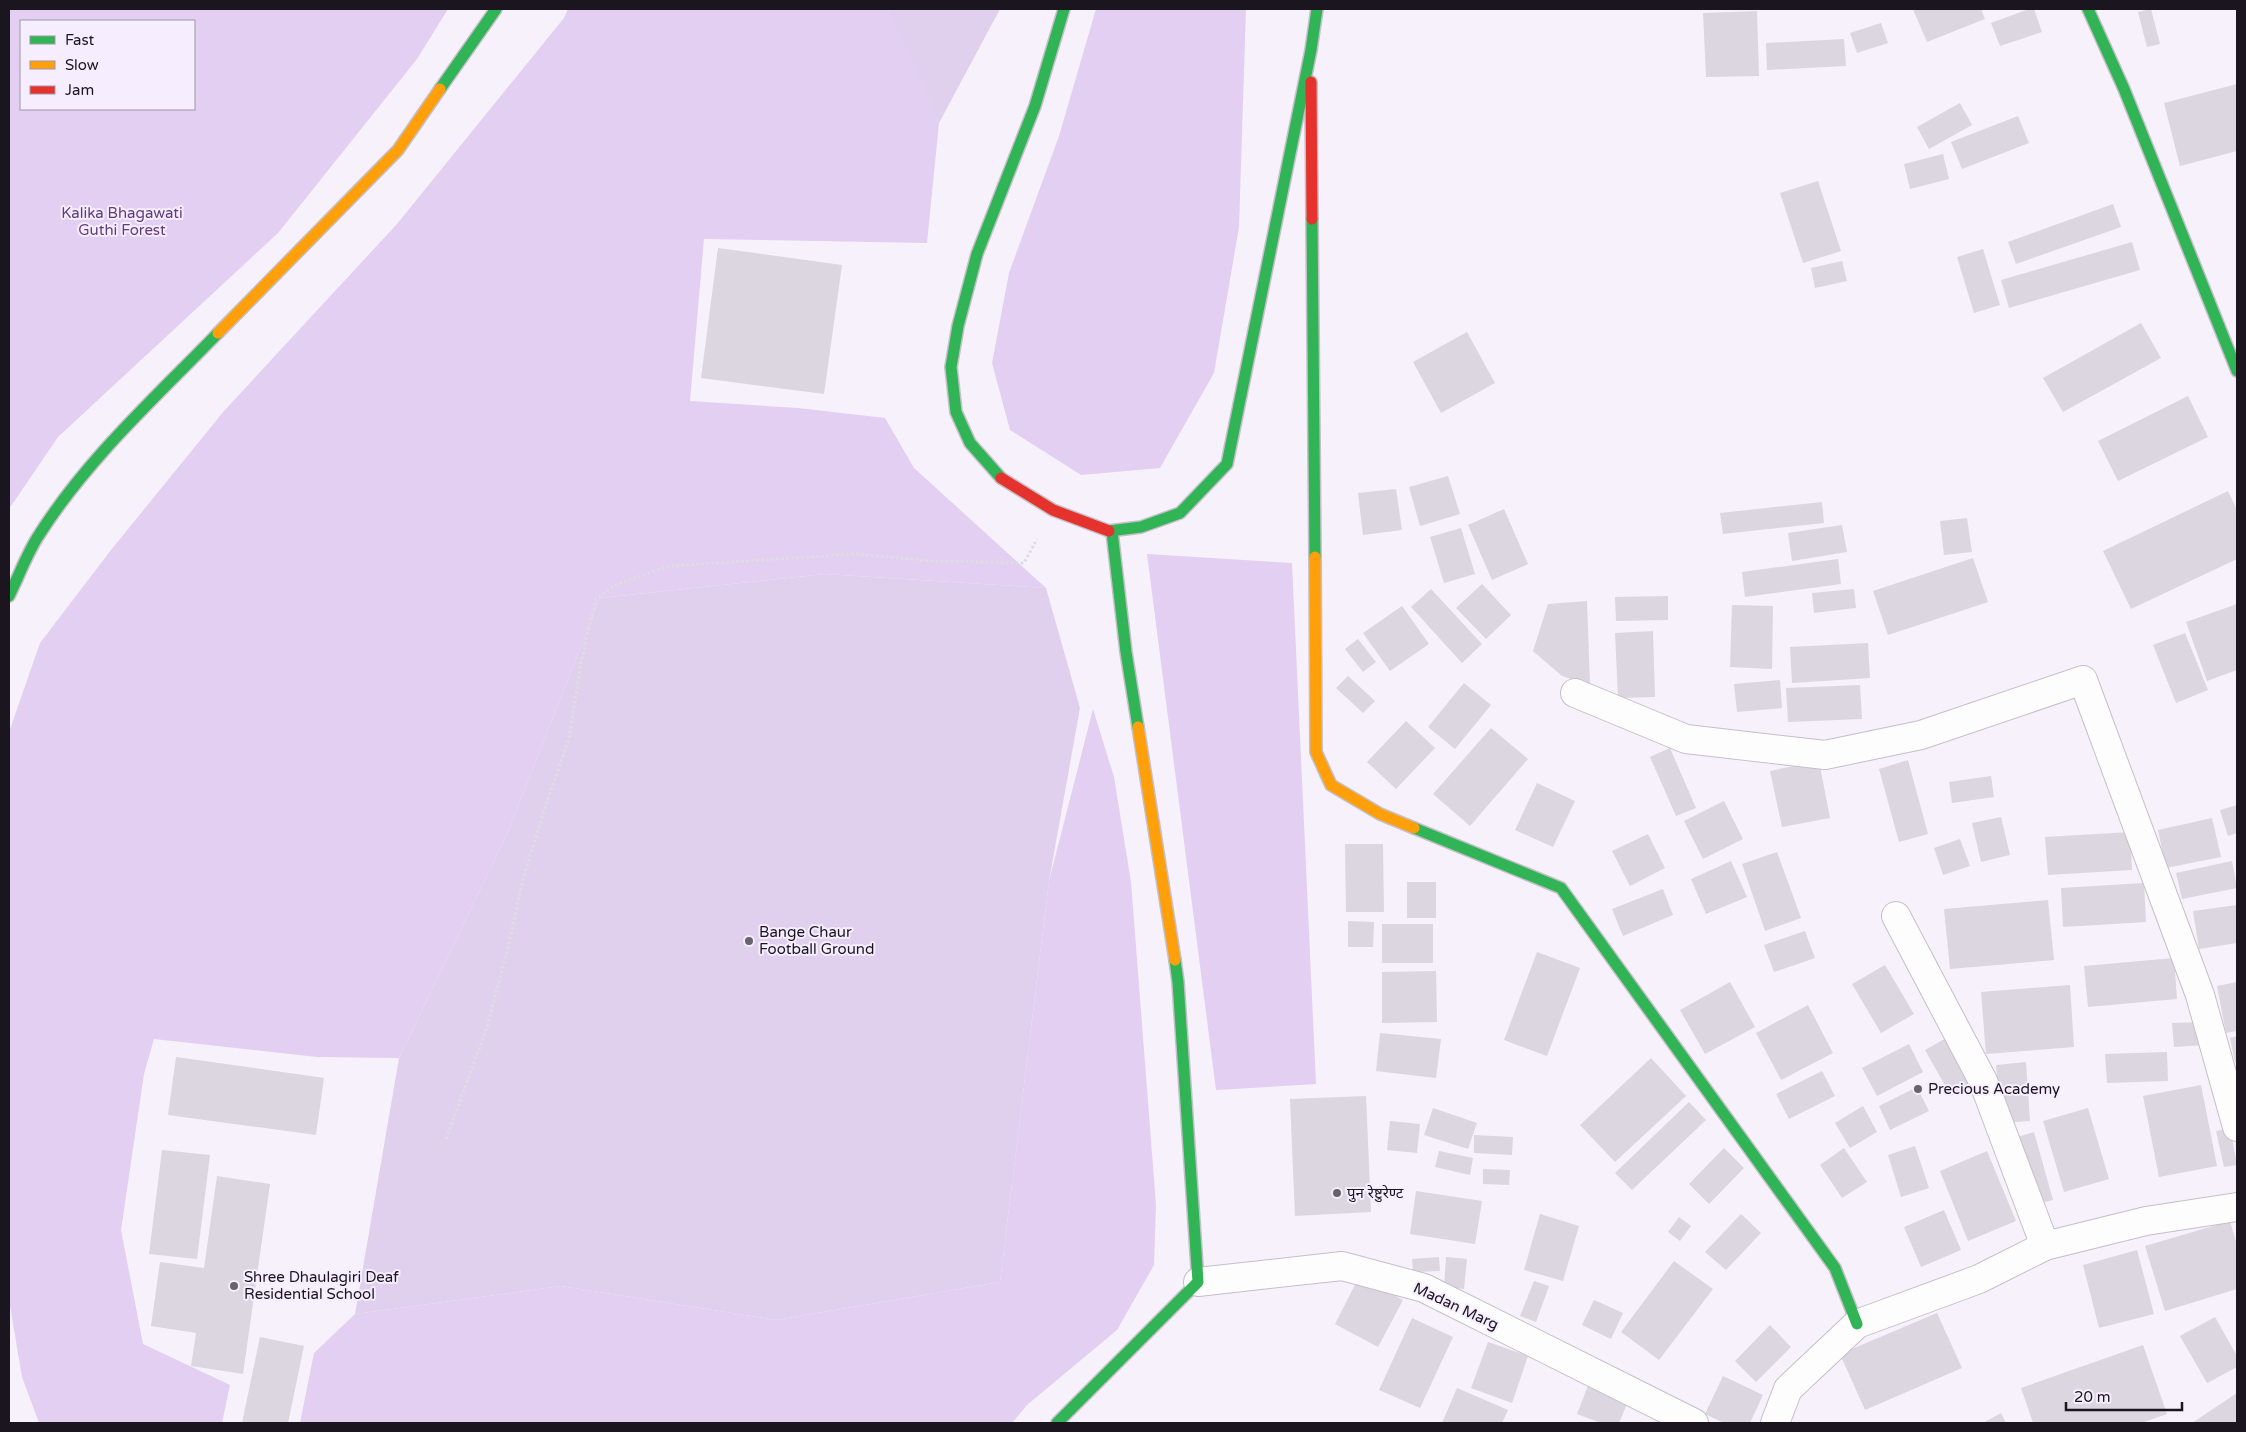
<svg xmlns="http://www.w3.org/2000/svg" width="2246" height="1432" font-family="'Varela Round','Noto Sans Devanagari',sans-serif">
	<rect width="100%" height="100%" fill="#f6f1fb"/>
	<!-- green -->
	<g fill="#e0d0ee">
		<path d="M888 9H1000L939 123 890 17Z"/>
		<path d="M825 574 1046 588 1080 708 1049 881 1000 1282 776 1320 561 1286 355 1314 399 1058 507 834 600 598Z"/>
	</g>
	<!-- forest -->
	<g fill="#e2cff2" fill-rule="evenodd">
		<path d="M9 9H448L417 59 278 233 58 437 9 509ZM194 21V109H21V21Z"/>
		<path d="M568 9H888L939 123 927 243 704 239 690 401 798 408 885 418 914 468 1046 588 825 574 600 598 507 834 399 1058 317 1057 154 1039 144 1074 121 1230 143 1344 230 1385 222 1423H39L22 1377 9 1300V732L40 643 111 550 224 411 397 224 564 18Z"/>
		<path d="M1096 9H1246L1239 227 1214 373 1160 468 1081 475 1010 430 992 363 1009 273 1059 136Z"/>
		<path d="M1147 554 1292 563 1316 1084 1216 1090Z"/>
		<path d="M1093 709 1114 777 1131 882 1156 1205 1154 1265 1117 1330 1027 1405 1012 1423H300L314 1353 355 1314 561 1286 776 1320 1000 1282 1049 881Z"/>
	</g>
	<!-- building -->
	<g fill="#dbd6e0">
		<path d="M1913 9H1981L1985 19 1927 42Z"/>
		<path d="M2029 9H2034L2042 32 2000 46 1991 23Z"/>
		<path d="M2151 9 2160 44 2147 47 2138 12Z"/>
		<path d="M1757 11 1759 76 1706 77 1703 13Z"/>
		<path d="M1881 23 1888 43 1857 53 1850 33Z"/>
		<path d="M1844 39 1846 66 1767 70 1766 43Z"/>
		<path d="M2237 84V151L2180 166 2164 103Z"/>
		<path d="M1960 103 1972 125 1929 149 1917 127Z"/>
		<path d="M2018 116 2029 143 1962 169 1951 142Z"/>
		<path d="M1943 154 1949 179 1910 189 1904 164Z"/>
		<path d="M1818 181 1841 251 1803 263 1780 193Z"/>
		<path d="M2113 204 2121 227 2016 264 2008 242Z"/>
		<path d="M2132 242 2140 270 2009 308 2001 280Z"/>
		<path d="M718 248 842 265 824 394 701 378Z"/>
		<path d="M1983 249 2000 305 1974 313 1957 257Z"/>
		<path d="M1842 261 1847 281 1815 288 1811 268Z"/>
		<path d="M2141 323 2161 358 2063 412 2043 378Z"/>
		<path d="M1467 332 1495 383 1441 413 1413 362Z"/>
		<path d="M2188 396 2208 437 2118 481 2098 441Z"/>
		<path d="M1448 476 1460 514 1420 526 1409 487Z"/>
		<path d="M1396 489 1402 530 1363 535 1358 493Z"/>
		<path d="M2228 491 2237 510V559L2131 609 2103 551Z"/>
		<path d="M1822 502 1824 523 1723 534 1720 513Z"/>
		<path d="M1504 509 1528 564 1492 580 1468 525Z"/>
		<path d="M1967 518 1972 552 1944 555 1940 521Z"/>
		<path d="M1842 525 1847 552 1792 561 1788 533Z"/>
		<path d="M1461 528 1475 574 1444 583 1430 537Z"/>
		<path d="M1973 558 1988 602 1888 635 1873 591Z"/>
		<path d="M1838 559 1841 584 1745 597 1742 572Z"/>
		<path d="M1482 584 1511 615 1486 639 1456 608Z"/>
		<path d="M1431 589 1482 644 1462 663 1411 607Z"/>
		<path d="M1854 589 1856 608 1814 613 1812 593Z"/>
		<path d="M1668 596V620L1616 621 1615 597Z"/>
		<path d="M1587 601 1590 685 1562 676 1533 651 1548 604Z"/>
		<path d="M2237 604V670L2207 681 2186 622Z"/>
		<path d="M1732 605 1773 606 1772 669 1730 667Z"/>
		<path d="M1402 606 1429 644 1390 671 1363 633Z"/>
		<path d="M1653 631 1655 697 1618 698 1615 633Z"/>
		<path d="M2185 633 2208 690 2176 703 2153 645Z"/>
		<path d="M1358 639 1376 662 1363 672 1345 649Z"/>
		<path d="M1868 643 1870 678 1792 683 1790 647Z"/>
		<path d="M1348 676 1375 701 1363 713 1336 688Z"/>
		<path d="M1780 680 1782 708 1737 712 1734 684Z"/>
		<path d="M1464 683 1491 705 1455 749 1428 727Z"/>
		<path d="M1860 685 1862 719 1788 722 1786 688Z"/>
		<path d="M1406 721 1435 748 1396 789 1367 762Z"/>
		<path d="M1491 728 1528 759 1470 826 1433 794Z"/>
		<path d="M1670 748 1696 808 1676 816 1650 757Z"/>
		<path d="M1908 760 1928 834 1899 842 1879 769Z"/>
		<path d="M1819 761 1830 818 1782 827 1770 771Z"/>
		<path d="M1991 776 1994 797 1952 803 1949 782Z"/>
		<path d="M1537 783 1575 801 1553 847 1515 830Z"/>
		<path d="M1724 801 1743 839 1703 859 1684 821Z"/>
		<path d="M2237 805V833L2228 836 2220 810Z"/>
		<path d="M2001 817 2010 855 1981 862 1972 823Z"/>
		<path d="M2212 818 2221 857 2166 868 2158 830Z"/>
		<path d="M2130 832 2132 870 2048 875 2045 837Z"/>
		<path d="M1648 834 1665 868 1630 886 1612 851Z"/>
		<path d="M1960 839 1970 866 1943 875 1934 848Z"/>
		<path d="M1345 844H1383L1384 912H1346Z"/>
		<path d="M1777 852 1801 918 1765 931 1742 864Z"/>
		<path d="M1731 861 1747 897 1706 914 1691 879Z"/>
		<path d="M2232 861 2237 888 2182 899 2176 873Z"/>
		<rect x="1407" y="882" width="29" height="36"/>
		<path d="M2144 883 2146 922 2063 927 2061 888Z"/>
		<path d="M1663 889 1673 915 1623 936 1612 909Z"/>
		<path d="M2048 900 2054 960 1950 969 1944 909Z"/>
		<path d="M2237 905V943L2199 949 2193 911Z"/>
		<path d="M1348 921 1374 922 1373 947H1348Z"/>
		<rect x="1382" y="924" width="51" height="39"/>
		<path d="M1805 931 1815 958 1774 972 1764 945Z"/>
		<path d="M1537 952 1580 968 1547 1056 1504 1040Z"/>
		<path d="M2174 958 2177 999 2088 1007 2084 966Z"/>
		<path d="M1885 965 1914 1014 1881 1033 1852 984Z"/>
		<path d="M1436 971 1437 1022 1382 1023V972Z"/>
		<path d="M1730 982 1755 1027 1705 1054 1680 1010Z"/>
		<path d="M2237 982V1031L2226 1033 2217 986Z"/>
		<path d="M2070 985 2074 1047 1986 1054 1981 992Z"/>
		<path d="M1808 1005 1833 1053 1781 1080 1756 1033Z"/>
		<path d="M2204 1022 2205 1045 2174 1047 2172 1023Z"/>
		<path d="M1380 1033 1441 1039 1436 1078 1376 1071Z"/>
		<path d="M1950 1036 1976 1082 1951 1096 1925 1050Z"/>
		<path d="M2237 1036V1061L2235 1062 2230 1038Z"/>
		<path d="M1909 1044 1923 1072 1877 1096 1862 1068Z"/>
		<path d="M2167 1052 2168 1081 2107 1083 2105 1054Z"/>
		<path d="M176 1057 324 1078 316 1135 168 1115Z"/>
		<path d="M1651 1058 1686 1096 1615 1162 1580 1125Z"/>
		<path d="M2026 1062 2030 1121 2001 1123 1996 1065Z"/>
		<path d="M1822 1071 1835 1096 1789 1119 1776 1094Z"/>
		<path d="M2201 1085 2217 1166 2159 1177 2143 1096Z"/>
		<path d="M1917 1087 1929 1111 1890 1130 1879 1106Z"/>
		<path d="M1366 1096 1371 1212 1295 1216 1290 1099Z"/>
		<path d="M1689 1102 1706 1120 1632 1190 1615 1173Z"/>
		<path d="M1863 1106 1877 1132 1850 1148 1835 1123Z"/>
		<path d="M1433 1108 1477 1123 1468 1149 1424 1135Z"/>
		<path d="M2088 1108 2109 1179 2064 1192 2043 1121Z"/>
		<path d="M1390 1121 1420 1124 1417 1153 1387 1150Z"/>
		<path d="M2230 1128 2237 1165 2224 1167 2216 1131Z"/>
		<path d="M2034 1132 2053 1200 2033 1205 2014 1138Z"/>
		<path d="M1474 1135 1513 1137 1512 1155 1474 1153Z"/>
		<path d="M1915 1146 1929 1188 1901 1197 1888 1155Z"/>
		<path d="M1724 1148 1744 1168 1709 1204 1689 1184Z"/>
		<path d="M1844 1148 1867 1182 1842 1198 1820 1165Z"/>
		<path d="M162 1150 210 1155 197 1259 149 1254Z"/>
		<path d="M1439 1151 1473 1158 1470 1175 1435 1167Z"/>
		<path d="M1987 1151 2016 1221 1968 1241 1940 1171Z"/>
		<path d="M1483 1169 1510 1170 1509 1185 1483 1184Z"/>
		<path d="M217 1176 270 1184 243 1374 191 1366 196 1333 151 1326 160 1262 204 1268Z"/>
		<path d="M1416 1191 1482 1201 1475 1244 1410 1234Z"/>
		<path d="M1944 1210 1961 1250 1921 1267 1904 1227Z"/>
		<path d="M1540 1214 1579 1226 1563 1281 1524 1270Z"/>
		<path d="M1741 1214 1761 1233 1726 1270 1705 1252Z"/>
		<path d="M1679 1217 1691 1226 1680 1241 1668 1232Z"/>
		<path d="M2230 1221 2237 1245V1289L2165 1311 2145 1246Z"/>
		<path d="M2137 1250 2154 1314 2099 1328 2083 1265Z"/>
		<path d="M1439 1257 1440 1271 1413 1272 1412 1259Z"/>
		<path d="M1446 1257 1467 1259 1464 1289 1444 1287Z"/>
		<path d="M1674 1261 1713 1289 1659 1360 1621 1332Z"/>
		<path d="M1359 1277 1403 1300 1378 1347 1335 1324Z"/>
		<path d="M1534 1281 1549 1286 1536 1322 1520 1316Z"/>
		<path d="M1594 1300 1623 1313 1611 1339 1582 1325Z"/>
		<path d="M1937 1313 1962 1368 1865 1410 1840 1354Z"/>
		<path d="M2215 1317 2237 1356V1367L2207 1383 2180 1336Z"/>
		<path d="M1412 1318 1453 1337 1420 1408 1379 1390Z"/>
		<path d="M1770 1325 1791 1347 1756 1382 1735 1361Z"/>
		<path d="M260 1337 304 1346 288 1423H242Z"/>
		<path d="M1488 1342 1528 1356 1512 1403 1471 1388Z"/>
		<path d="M2143 1345 2167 1414 2141 1423H2033L2021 1388Z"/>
		<path d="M1723 1376 1763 1395 1750 1423H1724L1705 1414Z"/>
		<path d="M1591 1378 1631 1394 1619 1423H1601L1577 1414Z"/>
		<path d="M1457 1388 1508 1410 1502 1423H1442Z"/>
		<path d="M2237 1393V1423H2192Z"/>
		<path d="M2001 1413 2006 1423H1983Z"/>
	</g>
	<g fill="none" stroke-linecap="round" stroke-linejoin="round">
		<!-- street casing -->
		<g stroke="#c4bfc9" stroke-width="30">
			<g id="street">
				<path d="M1575 693 1686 739 1825 755 1921 735 2083 680 2200 995 2237 1127"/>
				<path d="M1896 916 1983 1081 2045 1246"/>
				<path d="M1198 1282 1342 1266 1424 1288 1694 1423"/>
				<path d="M1775 1423 1788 1389 1857 1324 1979 1279 2045 1246 2146 1221 2237 1207"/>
			</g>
		</g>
		<!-- fast casing -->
		<g stroke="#c4bfc9" stroke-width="14">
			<g id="fast">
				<path d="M2088 9 2124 89 2237 371"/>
				<path d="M440 89 496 9"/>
				<path d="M1312 219 1315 557"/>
				<path d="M1001 478 970 443 956 412 951 367 958 326 977 254 1035 106 1064 9"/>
				<path d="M1109 531 1141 527 1180 513 1227 464 1311 50 1317 9"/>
				<path d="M1112 532 1126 652 1138 727"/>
				<path d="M9 596C19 576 27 553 39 535 87 459 156 397 218 333"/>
				<path d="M1414 828 1561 888 1835 1268 1857 1324"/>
				<path d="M1057 1423 1198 1282 1178 982 1175 960"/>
			</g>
		</g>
		<!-- slow casing -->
		<g stroke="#c4bfc9" stroke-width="14">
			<g id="slow">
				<path d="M218 333 398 150 440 89"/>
				<path d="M1315 557 1316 752 1331 785 1380 814 1414 828"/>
				<path d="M1138 727 1175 960"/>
			</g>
		</g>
		<!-- jam casing -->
		<g stroke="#c4bfc9" stroke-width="14">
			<g id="jam">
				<path d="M1311 82 1312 219"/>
				<path d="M1001 478 1053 510 1109 531"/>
			</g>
		</g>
		<!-- path -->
		<path stroke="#dfdde1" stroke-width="3" stroke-dasharray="2.5 2.5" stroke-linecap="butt" d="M446 1139 486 1030 508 948 523 879 546 804 569 739 581 662 596 599 615 585 669 566 855 554 935 561 1024 563 1037 539"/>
		<!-- street -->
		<use href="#street" stroke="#fefdfe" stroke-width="28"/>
		<!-- fast -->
		<use href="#fast" stroke="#30b455" stroke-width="11"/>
		<!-- slow -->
		<use href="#slow" stroke="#ff9f0a" stroke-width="11"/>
		<!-- jam -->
		<use href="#jam" stroke="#e5322d" stroke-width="11"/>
	</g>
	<!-- markers -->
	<g fill="#67626b" stroke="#f6edff" stroke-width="2">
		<circle cx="749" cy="941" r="5"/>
		<circle cx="1918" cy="1089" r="5"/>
		<circle cx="1337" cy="1193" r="5"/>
		<circle cx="234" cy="1286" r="5"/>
	</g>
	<g text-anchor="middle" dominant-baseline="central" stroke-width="4" stroke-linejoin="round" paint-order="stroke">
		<!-- park labels -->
		<g font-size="15" fill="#623b7d" stroke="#f6edff">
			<text x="122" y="213">Kalika Bhagawati<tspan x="122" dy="17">Guthi Forest</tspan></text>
		</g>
		<!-- poi labels -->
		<g font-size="15" fill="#1a151e" stroke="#f6edff" text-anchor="start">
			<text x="759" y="932">Bange Chaur<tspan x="759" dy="17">Football Ground</tspan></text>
			<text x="1928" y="1089">Precious Academy</text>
			<text x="1347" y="1193">पुन रेष्टुरेण्ट</text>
			<text x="244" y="1277">Shree Dhaulagiri Deaf<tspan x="244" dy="17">Residential School</tspan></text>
		</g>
		<!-- street labels -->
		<g font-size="15" fill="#1a151e" stroke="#f6edff">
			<text transform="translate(1456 1306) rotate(25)">Madan Marg</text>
		</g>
	</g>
	<!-- border -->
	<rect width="2246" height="1432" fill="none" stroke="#1a151e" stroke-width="20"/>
	<!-- legend -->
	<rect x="20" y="20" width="175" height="90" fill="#f6edff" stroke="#9e97a5"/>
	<rect x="30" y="36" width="25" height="8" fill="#30b455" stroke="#9e97a5"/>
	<text x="65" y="45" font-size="15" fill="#1a151e">Fast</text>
	<rect x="30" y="61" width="25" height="8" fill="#ff9f0a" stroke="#9e97a5"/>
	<text x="65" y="70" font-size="15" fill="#1a151e">Slow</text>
	<rect x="30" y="86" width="25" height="8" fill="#e5322d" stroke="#9e97a5"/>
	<text x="65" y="95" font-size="15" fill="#1a151e">Jam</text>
	<!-- scale -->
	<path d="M2066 1402v8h116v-8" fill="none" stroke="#1a151e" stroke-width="2.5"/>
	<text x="2074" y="1402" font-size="15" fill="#1a151e" stroke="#f6edff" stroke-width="4" paint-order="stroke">20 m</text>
</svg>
